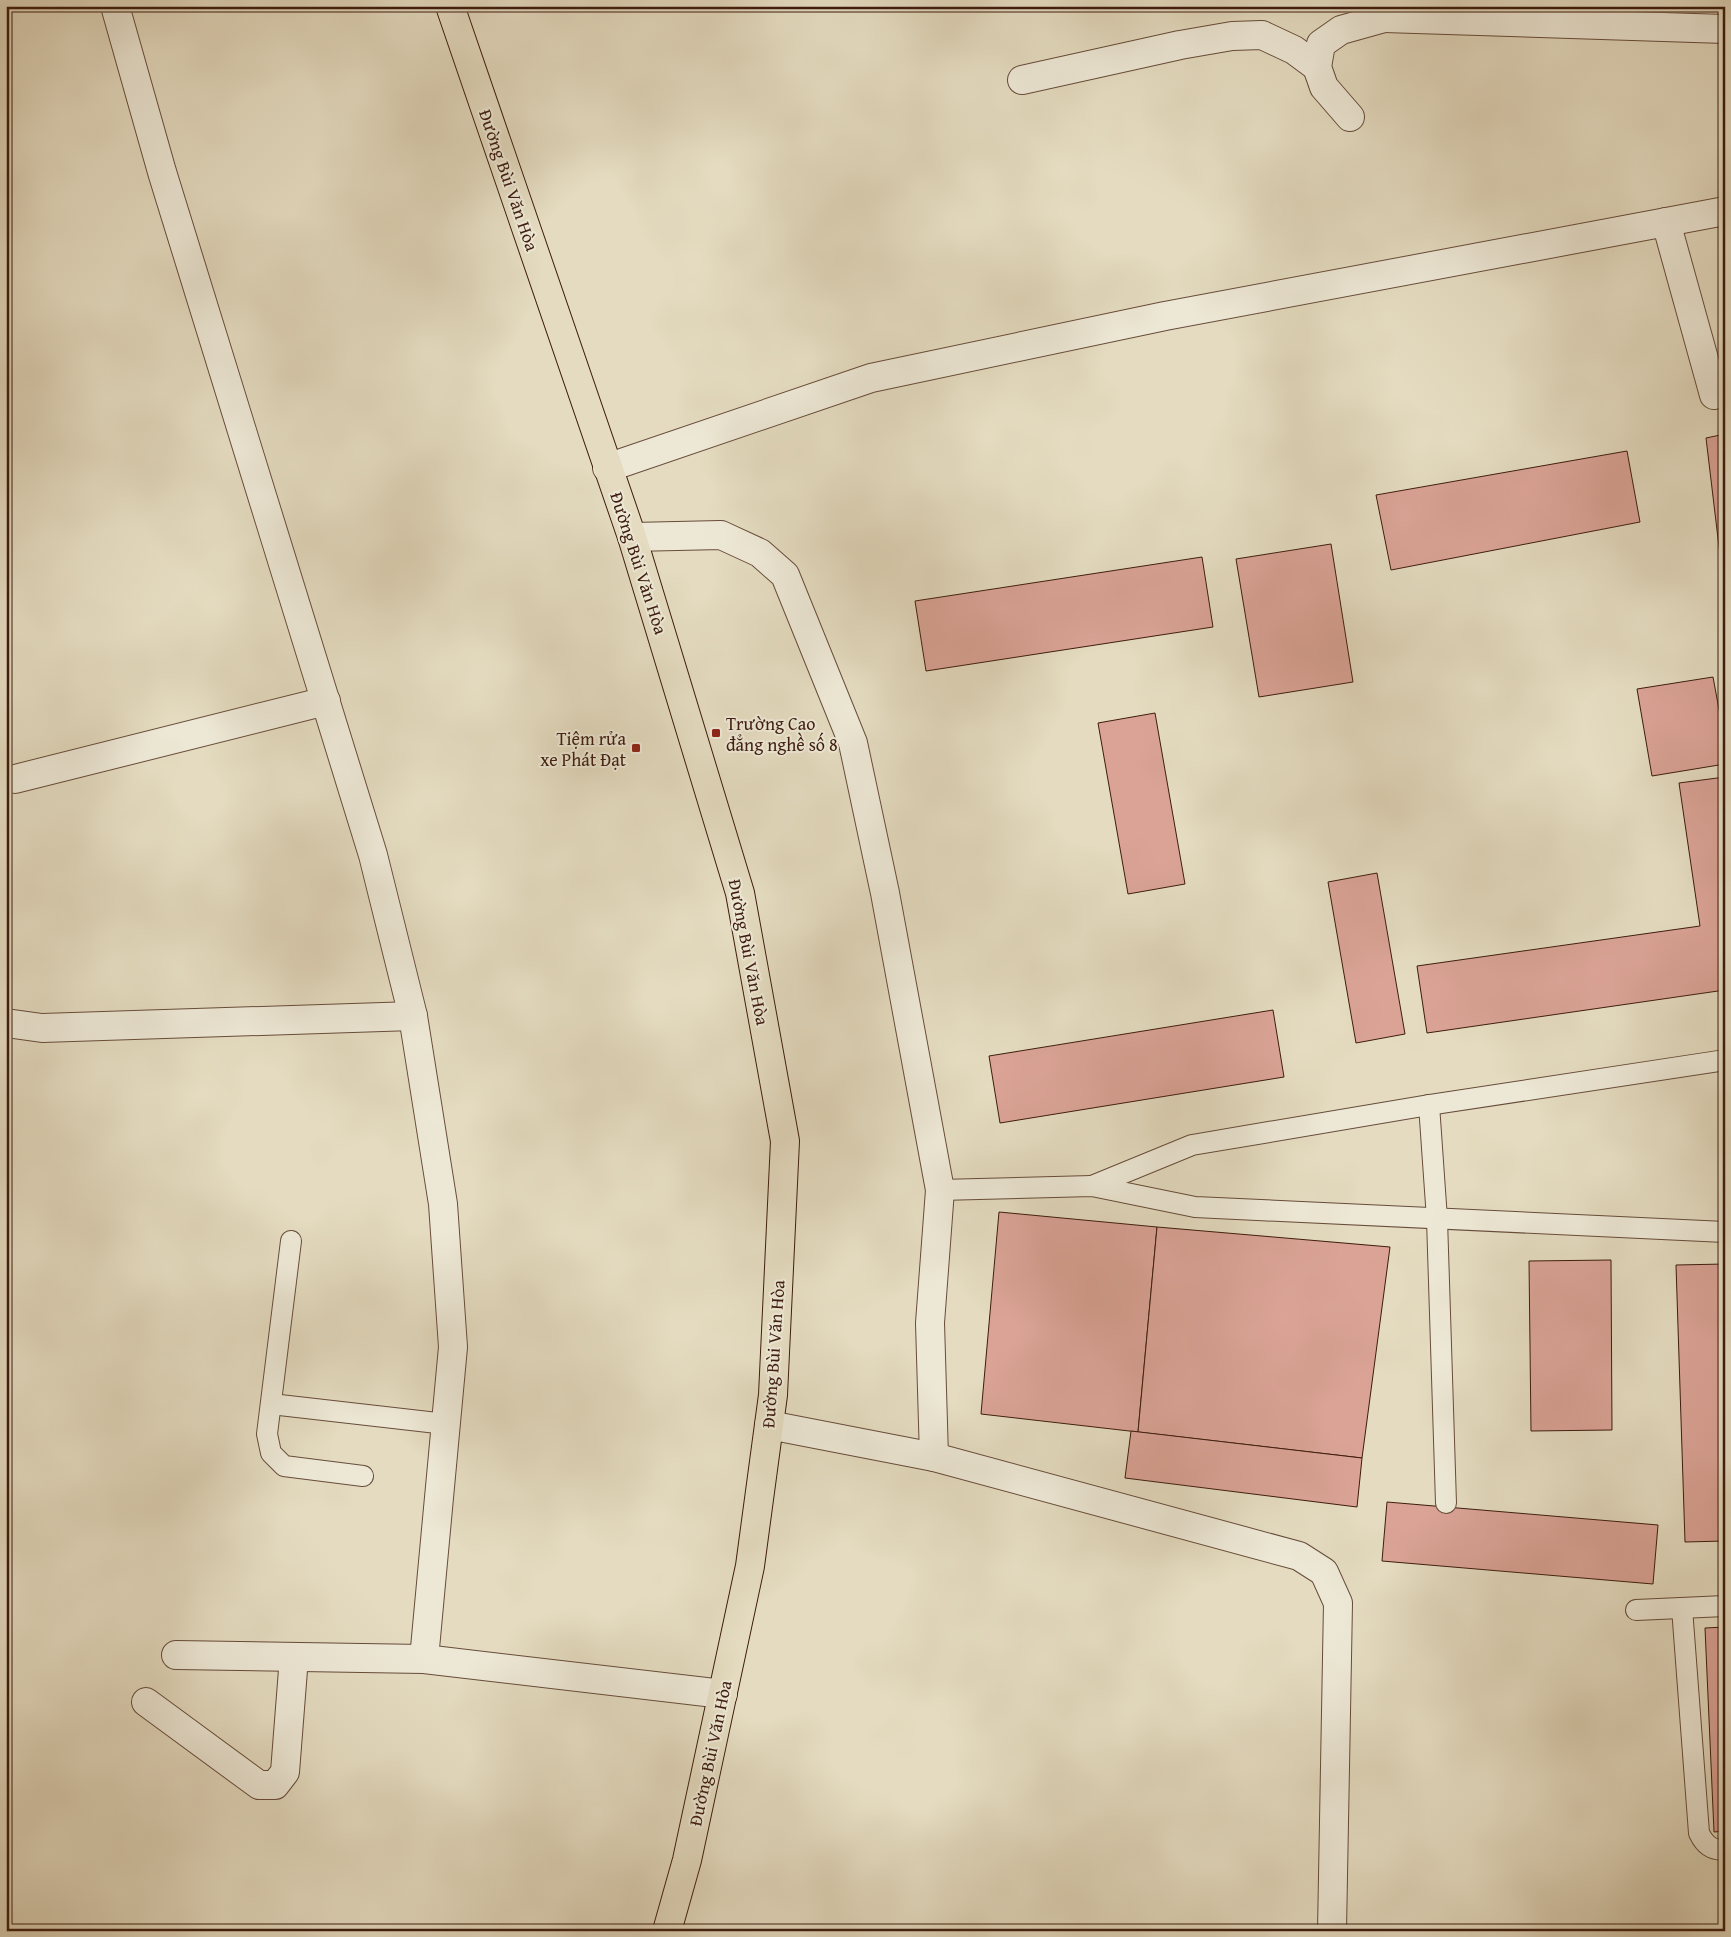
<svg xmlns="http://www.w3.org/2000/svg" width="1731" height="1937" font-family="'Gentium Book Plus',serif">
	<rect width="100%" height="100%" fill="#e4dbc0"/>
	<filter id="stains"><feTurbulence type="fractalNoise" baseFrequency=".004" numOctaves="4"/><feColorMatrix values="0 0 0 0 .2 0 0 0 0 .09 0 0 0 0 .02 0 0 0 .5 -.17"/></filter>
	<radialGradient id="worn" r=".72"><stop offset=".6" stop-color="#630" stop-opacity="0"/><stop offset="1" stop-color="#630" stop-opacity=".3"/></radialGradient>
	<!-- building -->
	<g fill="#daa396" stroke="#3d1c0e">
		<path d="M1725 434V597L1706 438Z"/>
		<path d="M1627 451 1640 522 1391 570 1376 495Z"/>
		<path d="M1331 544 1353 682 1259 697 1236 559Z"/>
		<path d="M1202 557 1213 627 926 671 915 601Z"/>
		<path d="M1713 677 1725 742V764L1652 776 1637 689Z"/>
		<path d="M1155 713 1185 884 1128 894 1098 723Z"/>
		<path d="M1725 777V990L1427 1033 1417 966 1700 926 1679 783Z"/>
		<path d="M1377 873 1405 1034 1356 1043 1328 882Z"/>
		<path d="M1273 1010 1284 1077 1000 1123 989 1056Z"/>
		<path d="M999 1212 1157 1227 1138 1432 981 1414Z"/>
		<path d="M1157 1227 1390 1247 1362 1458 1138 1432Z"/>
		<path d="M1611 1260 1612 1430 1531 1431 1529 1261Z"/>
		<path d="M1725 1264V1541L1685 1542 1676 1265Z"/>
		<path d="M1131 1431 1362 1458 1357 1507 1125 1478Z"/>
		<path d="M1387 1502 1658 1525 1653 1584 1382 1561Z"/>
		<path d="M1725 1627V1831L1714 1832 1705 1628Z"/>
	</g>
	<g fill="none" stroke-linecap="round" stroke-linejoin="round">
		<!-- service casing -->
		<g stroke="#674c3a" stroke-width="22">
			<g id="service">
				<path d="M1429 1105 1437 1219 1446 1503"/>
				<path d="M1092 1186 1192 1145 1429 1105 1725 1060"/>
				<path d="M940 1190 1092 1186 1195 1207 1725 1232"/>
				<path d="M291 1241 267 1434 271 1453 284 1466 363 1476"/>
				<path d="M271 1404 446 1424"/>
				<path d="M1682 1608 1699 1833C1705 1845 1711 1850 1725 1850"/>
				<path d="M1636 1610 1725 1606"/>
			</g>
		</g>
		<!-- minor casing -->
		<g stroke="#674c3a" stroke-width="30">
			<g id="minor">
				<path d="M115 6 162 172 373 855 413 1016 443 1204 453 1347 424 1659 723 1694"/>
				<path d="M1383 6 1384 18 1725 29"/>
				<path d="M1022 80 1180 45 1232 36 1262 35 1294 50 1317 67"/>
				<path d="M1350 117 1324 87 1317 67 1321 44 1341 30 1384 18"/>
				<path d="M1666 222 1714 395"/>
				<path d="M607 468 871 378 1165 316 1725 211"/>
				<path d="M632 537 721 535 760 553 785 575 853 743 885 893 940 1190 930 1323 934 1457"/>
				<path d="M15 779 326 701"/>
				<path d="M6 1023 42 1028 413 1016"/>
				<path d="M769 1425 934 1457 1299 1556 1324 1572 1338 1603 1332 1931"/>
				<path d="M176 1655 424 1659"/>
				<path d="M146 1702 259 1785H275L285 1772 294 1657"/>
			</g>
		</g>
		<!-- primary casing -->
		<g stroke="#3d1c0e" stroke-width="30">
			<path id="primary" d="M450 6 632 537 740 893 785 1141 773 1395 750 1566 687 1860 667 1931"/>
		</g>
		<!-- service -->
		<use href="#service" stroke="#ede8d6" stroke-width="20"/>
		<!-- minor -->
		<use href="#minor" stroke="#ede8d6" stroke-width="28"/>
		<!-- primary -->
		<use href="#primary" stroke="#e4dbc0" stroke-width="28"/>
	</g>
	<!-- markers -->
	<g fill="#8f2418" stroke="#ede8d6" stroke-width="2">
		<rect x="711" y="728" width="10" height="10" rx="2.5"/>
		<rect x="631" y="743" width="10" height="10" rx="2.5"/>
	</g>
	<g text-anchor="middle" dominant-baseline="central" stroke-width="4" stroke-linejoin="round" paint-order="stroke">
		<!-- street labels -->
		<g font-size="18" fill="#3d1c0e" stroke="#ede8d6">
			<text transform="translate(509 180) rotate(71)">Đường Bùi Văn Hòa</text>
			<text transform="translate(639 563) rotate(72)">Đường Bùi Văn Hòa</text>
			<text transform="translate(749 952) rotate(79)">Đường Bùi Văn Hòa</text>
			<text transform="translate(773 1354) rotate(-86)">Đường Bùi Văn Hòa</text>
			<text transform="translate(710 1753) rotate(-78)">Đường Bùi Văn Hòa</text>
		</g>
		<!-- poi labels -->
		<g font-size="18" fill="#3d1c0e" stroke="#ede8d6" text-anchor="start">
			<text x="726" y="723">Trường Cao<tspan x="726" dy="21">đẳng nghề số 8</tspan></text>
			<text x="626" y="738" text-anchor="end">Tiệm rửa<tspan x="626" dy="21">xe Phát Đạt</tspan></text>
		</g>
	</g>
	<!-- margin -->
	<rect width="1731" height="1937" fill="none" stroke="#e4dbc0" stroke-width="25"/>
	<rect x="8" y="8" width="1716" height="1922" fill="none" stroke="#3d1c0e" stroke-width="2.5"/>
	<rect x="12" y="12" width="1706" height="1912" fill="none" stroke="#3d1c0e"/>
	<rect width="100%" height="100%" filter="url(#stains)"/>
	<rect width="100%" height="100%" fill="url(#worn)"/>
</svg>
